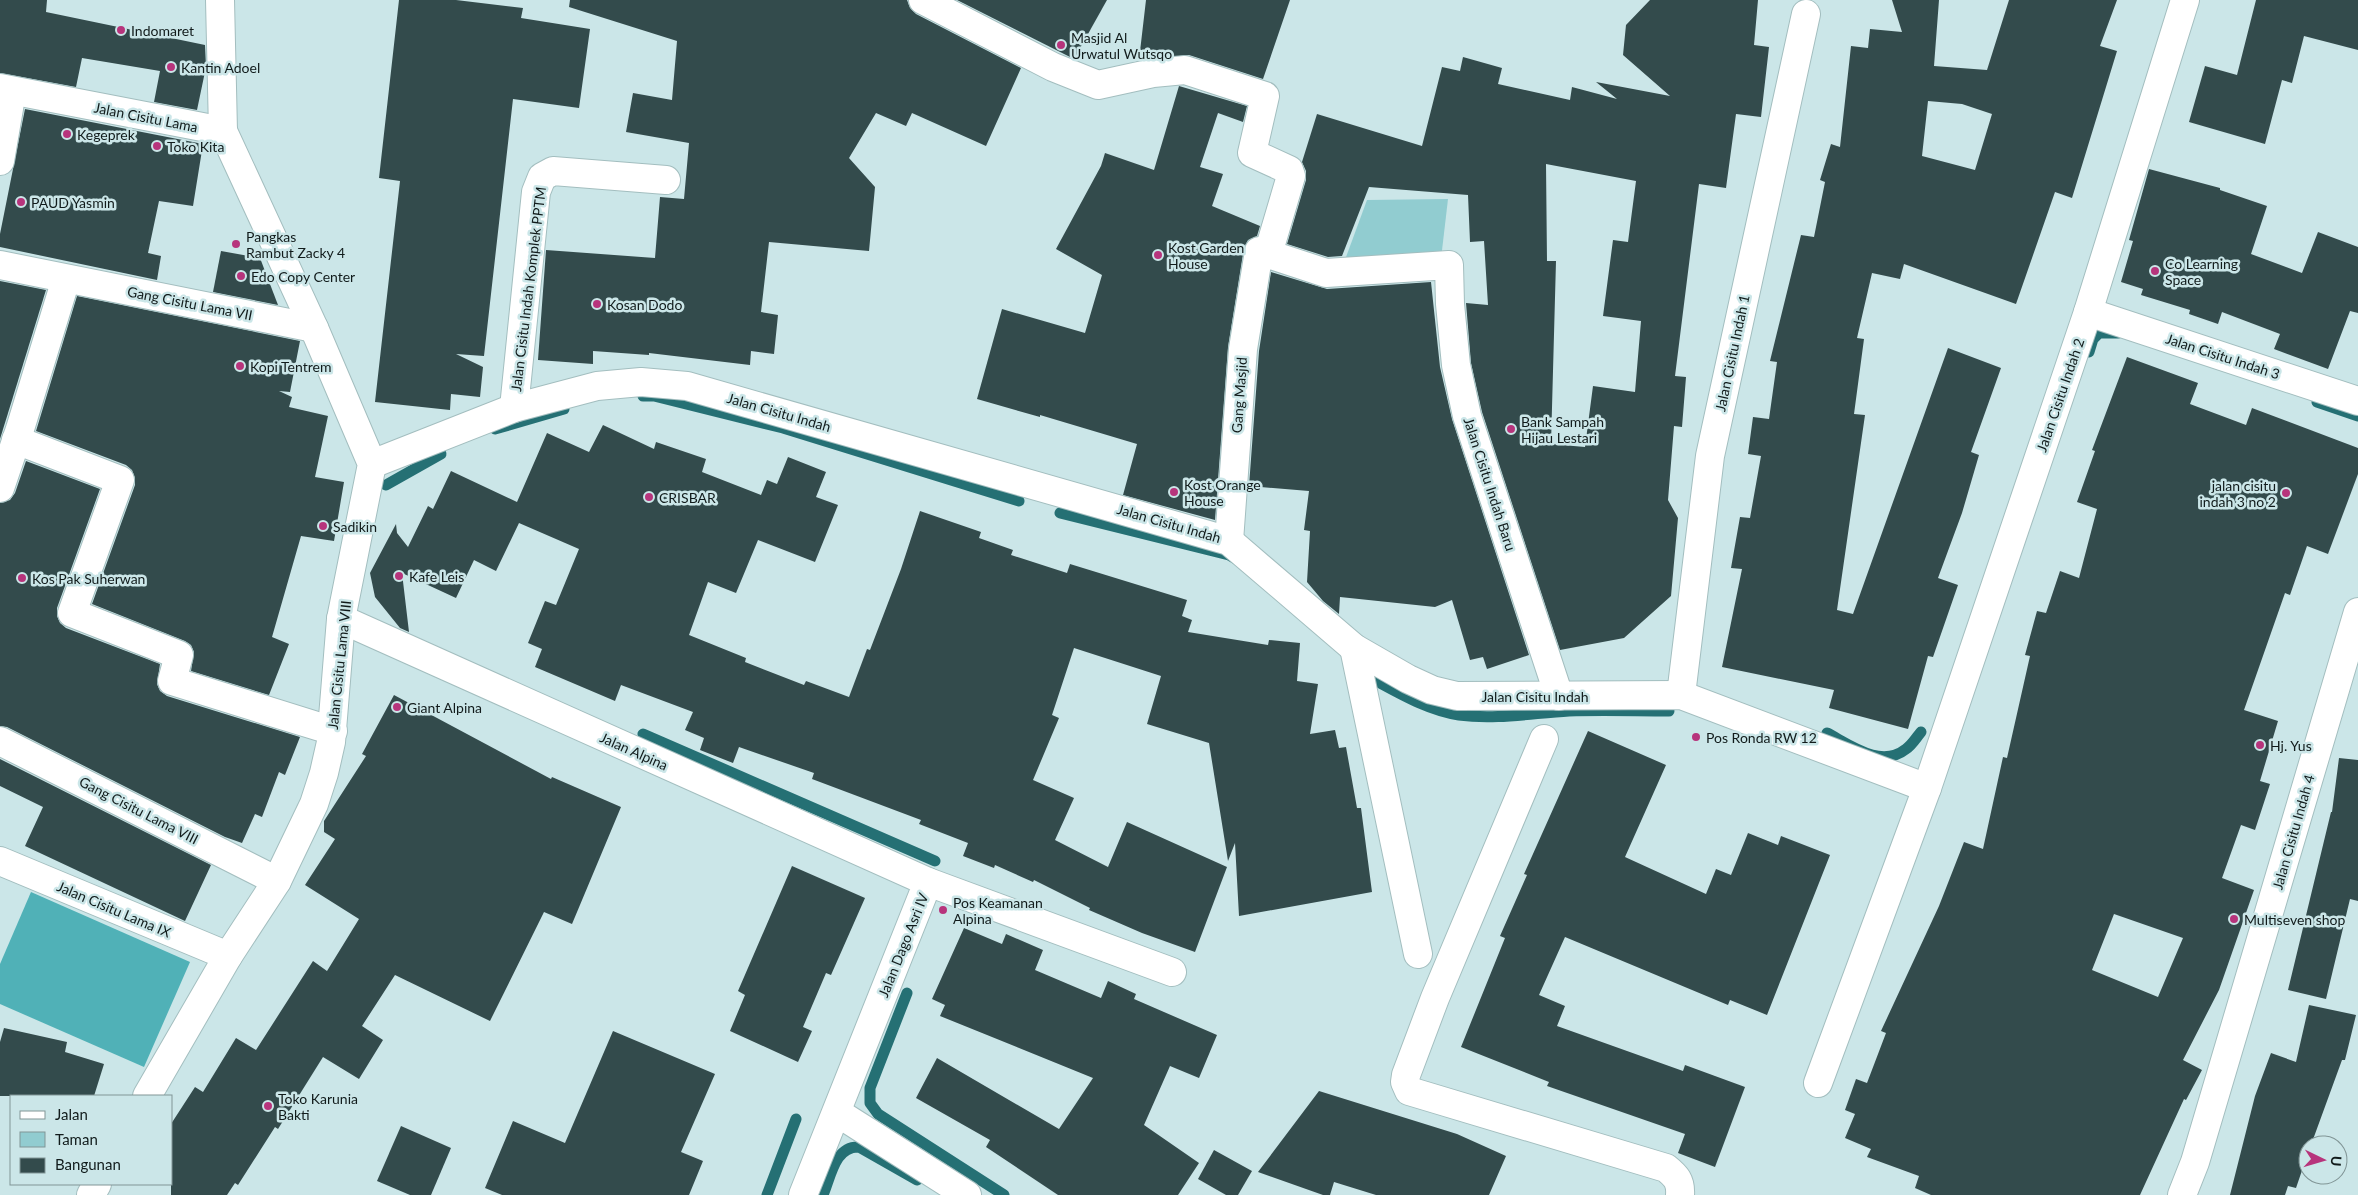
<svg xmlns="http://www.w3.org/2000/svg" width="2358" height="1195" font-family="Lato,sans-serif">
	<rect width="100%" height="100%" fill="#cbe6e8"/>
	<!-- green -->
	<path fill="#91ccd0" d="M1448 199 1441 259 1342 268 1367 200Z"/>
	<!-- forest -->
	<path fill="#50b1b7" d="M31 892 190 962 144 1067 0 1004V964Z"/>
	<g fill="none" stroke-linecap="round" stroke-linejoin="round">
		<!-- stream -->
		<g stroke="#257074" stroke-width="11">
			<path d="M2089 352 2093 339 2099 333H2118"/>
			<path d="M643 396H654L783 428 1019 501"/>
			<path d="M2317 402 2358 416"/>
			<path d="M495 429 564 409"/>
			<path d="M386 485 441 454"/>
			<path d="M1060 513 1229 555 1236 559"/>
			<path d="M1371 678C1399 693 1427 710 1459 715 1495 720 1533 713 1569 711 1602 710 1636 711 1669 711"/>
			<path d="M1827 733C1850 745 1881 769 1906 749 1912 745 1916 738 1921 732"/>
			<path d="M643 734 935 861"/>
			<path d="M907 993 870 1088V1103L878 1114 1004 1195"/>
			<path d="M767 1195 796 1119"/>
			<path d="M823 1195C831 1176 835 1146 859 1147L917 1180"/>
		</g>
	</g>
	<!-- building -->
	<g fill="#334b4c" fill-rule="evenodd">
		<path d="M0 0H47L46 12 205 45 206 67 197 110 154 102 160 71 82 58 76 87 0 73Z"/>
		<path d="M399 0H456L523 8 521 18 590 29 579 108 513 99 484 356 456 354 483 367 480 397 451 394 450 410 375 402 400 181 379 178Z"/>
		<path d="M570 0H907L910 8 916 14 1021 68 986 146 912 113 906 126 876 113 849 158 875 187 869 251 769 242 761 312 778 315 774 354 751 351 750 365 649 353V355L593 351V364L538 360 546 250 655 258 660 197 684 199 689 143 626 132 633 93 672 100 677 41 569 7Z"/>
		<path d="M957 0H1107L1074 59Z"/>
		<path d="M1146 0H1290L1263 79 1189 55 1139 60Z"/>
		<path d="M1650 0H1758L1754 45 1769 47 1761 117 1736 114 1726 188 1699 184 1675 376 1686 377 1682 427 1674 426 1668 500 1678 518 1671 596 1624 638 1560 650 1482 412 1471 363 1466 303 1488 305 1484 241 1470 242 1468 195 1369 187 1342 256 1328 257 1287 244 1306 180V171L1302 162 1317 114 1422 146 1442 67 1460 71 1463 57 1502 68 1498 84 1570 100 1572 87 1617 99 1596 82 1670 96 1623 55 1626 25ZM1546 164 1636 181 1628 242 1613 240 1603 316 1641 321 1635 392 1593 386 1585 447 1551 444 1556 261H1547Z"/>
		<path d="M1892 0H1939L1934 66 1987 70 2009 0H2117L2100 46 2117 51 2072 198 2055 192 2016 304 1904 264 1900 279 1872 273 1857 338 1864 339 1854 414 1865 415 1837 610 1853 614 1948 348 2001 368 1971 452 1979 455 1962 513 1938 578 1958 585 1933 657 1928 656 1908 729 1829 708 1834 690 1722 667 1742 569 1731 568 1740 517 1750 518 1761 456 1748 454 1753 417 1769 419 1777 362 1770 361 1801 235 1814 237 1825 182 1820 180 1831 144 1840 147 1851 46 1868 48 1870 29 1902 32ZM1928 101 1962 104 1992 114 1975 170 1922 156Z"/>
		<path d="M2256 0H2358V50L2304 36 2292 83 2282 80 2265 144 2189 122 2205 66 2237 75Z"/>
		<path d="M1179 86 1247 106 1243 122 1218 113 1200 167 1223 174 1212 206 1260 226 1257 236 1248 240 1244 248 1228 347 1215 520 1123 495 1137 444 1040 415V417L977 399 1002 309 1085 333 1102 275 1056 249 1101 166 1105 153 1154 170Z"/>
		<path d="M25 109 203 144 193 206 159 201 148 253 161 256 157 280 0 247V234Z"/>
		<path d="M2149 169 2220 188V190L2267 206 2251 254 2302 273 2318 232 2358 247V313L2350 311 2328 369 2274 349 2280 334 2222 312 2218 324 2189 314 2190 310 2141 295 2143 289 2121 282 2133 241 2129 240Z"/>
		<path d="M221 251 260 258 278 305 213 292Z"/>
		<path d="M1271 272 1327 289 1431 282 1440 367 1452 419 1529 655 1487 669 1483 657 1470 660 1452 600 1435 607 1340 597 1339 614 1323 601 1307 582 1310 531 1304 530 1309 491 1249 486 1259 351Z"/>
		<path d="M0 281 46 290 0 439Z"/>
		<path d="M77 296 300 341 290 392 279 391 292 397 289 407 328 416 315 477 344 482 334 541 301 536 272 637 289 644 269 695 191 671 194 652 191 645 185 641 92 604 135 485V478L132 470 126 465 36 431Z"/>
		<path d="M2127 357 2198 383 2190 404 2246 425 2252 408 2358 448V474L2328 554 2307 546 2290 595 2285 593 2244 710 2278 721 2260 781 2270 784 2255 830 2241 825 2222 878 2254 890 2219 990 2183 1060 2202 1070 2186 1100 2184 1099 2140 1195H1931L1915 1188 1919 1176 1867 1157 1871 1149 1845 1138 1855 1114 1845 1110 1856 1079 1867 1083 1886 1033 1881 1031 1939 906 1964 842 1983 849 2003 757 2007 758 2030 656 2025 655 2037 611 2046 613 2060 571 2079 578 2097 509 2077 502 2095 451 2092 450ZM2114 914 2183 938 2158 997 2092 970Z"/>
		<path d="M603 425 654 449 656 442 706 459 702 472 761 495 767 480 777 484 788 457 826 472 816 497 838 505 815 562 758 540 736 593 708 582 689 635 746 658 745 662 804 685 806 681 849 697 867 649 870 650 901 569 920 511 981 532 979 538 1013 550 1011 555 1067 573 1070 564 1187 600 1182 616 1192 620 1188 632 1268 645 1269 640 1300 643 1297 681 1318 684 1310 734 1335 730 1339 748 1346 747 1357 808H1361L1372 892 1239 916 1235 843 1228 861 1209 743 1147 724 1161 676 1074 648 1052 715 1059 718 1033 780 1074 798 1055 840 1108 867 1127 822 1227 867 1195 952 1142 933 1089 910 1090 908 1034 880 1033 882 995 865 994 868 963 856 968 843 919 824 921 820 812 779 814 773 739 747 733 763 700 750 704 738 685 730 693 712 621 685 615 701 535 667 542 649 528 643 545 601 556 605 579 549 519 523 496 571 474 560 456 598 402 573 409 632 400 628 375 597 370 573 396 524 397 533 408 547 428 506 433 509 451 471 517 502 547 433 589 452Z"/>
		<path d="M26 461 100 489 57 608V616L60 623 66 628 160 664 157 684 160 691 167 696 300 737 285 775 279 772 262 817 255 814 242 843 225 837 7 727 0 726V503L10 500 15 493Z"/>
		<path d="M394 695 551 779 552 777 621 807 572 924 544 912 490 1021 395 975 362 1026 383 1040 359 1079 323 1057 278 1129 275 1127 238 1185 235 1183 227 1195H171V1124L195 1087 203 1092 236 1038 256 1050 313 961 327 971 359 919 305 885 335 839 324 832V821L366 756 362 754Z"/>
		<path d="M1588 731 1666 765 1625 857 1706 894 1716 869 1731 875 1748 833 1778 845 1781 836 1830 855 1767 1015 1730 1000 1728 1005 1565 937 1539 995 1565 1006 1557 1026 1683 1071 1685 1065 1745 1087 1715 1167 1678 1153 1685 1134 1547 1086 1549 1082 1461 1047 1505 938 1500 936 1527 875 1524 874Z"/>
		<path d="M2339 758 2358 760V901L2350 899 2326 999 2288 990 2331 812H2332Z"/>
		<path d="M0 759 211 865 185 921 25 846 43 807 0 786Z"/>
		<path d="M792 866 865 898 831 975 826 973 803 1027 812 1031 798 1062 730 1031 745 995 738 991Z"/>
		<path d="M964 928 1002 944 1006 934 1043 950 1035 970 1101 998 1108 981 1136 994 1134 999 1217 1035 1199 1078 1170 1066 1144 1125 1199 1163 1178 1195H1058L986 1147 990 1140 916 1098 937 1058 1059 1129 1093 1078 940 1016 945 1005 932 999Z"/>
		<path d="M2309 1005 2356 1015 2345 1060H2342L2311 1145H2308V1153L2296 1188 2288 1186 2285 1195H2230L2255 1096 2271 1053 2296 1062Z"/>
		<path d="M4 1028 67 1042 65 1052 104 1064 94 1096H0V1042Z"/>
		<path d="M613 1031 715 1074 681 1152 703 1161 689 1195H502L485 1188 513 1121 565 1143Z"/>
		<path d="M1319 1091 1457 1134 1506 1156 1489 1195H1376L1334 1182 1330 1195H1323L1258 1172Z"/>
		<path d="M401 1126 451 1148 431 1195H410L377 1181Z"/>
		<path d="M1214 1150 1252 1171 1238 1195H1226L1198 1179Z"/>
	</g>
	<g fill="none" stroke-linecap="round" stroke-linejoin="round">
		<!-- minor casing -->
		<g stroke="#a3bebf" stroke-width="30">
			<g id="minor">
				<path d="M220 0 223 131"/>
				<path d="M923 0 1053 67 1098 85 1153 73 1185 70 1265 96 1252 153 1289 170 1291 176 1268 254"/>
				<path d="M0 161 12 91"/>
				<path d="M0 265 314 328"/>
				<path d="M2088 312 2358 401"/>
				<path d="M514 408 536 192 542 177 553 171 666 180"/>
				<path d="M16 440 120 480 72 613 179 655 172 681 333 731"/>
				<path d="M0 488 20 429 66 279"/>
				<path d="M1229 541 1243 349 1259 251 1326 273 1449 265 1450 304 1456 365 1467 416 1559 696"/>
				<path d="M1354 648 1418 954"/>
				<path d="M1681 695 1710 456 1806 14"/>
				<path d="M1544 739 1435 998 1406 1075 1405 1082 1409 1091 1666 1168C1676 1176 1681 1181 1680 1195"/>
				<path d="M0 741 277 881"/>
				<path d="M0 861 228 956"/>
				<path d="M928 882 1172 972"/>
				<path d="M1818 1083 1927 788 2088 312 2185 0"/>
				<path d="M147 1096 228 956 277 881 314 804 324 773 331 742 341 619"/>
				<path d="M838 1113 967 1195"/>
				<path d="M91 1195 97 1184"/>
				<path d="M2182 1195 2195 1162 2358 612"/>
			</g>
		</g>
		<!-- tertiary casing -->
		<g stroke="#a3bebf" stroke-width="30">
			<g id="tertiary">
				<path d="M0 88 223 131 314 328 372 464 341 619 928 882 803 1195"/>
				<path d="M372 464 514 408 597 386 641 382 687 386 1229 541 1354 648 1408 679 1432 690 1457 696 1681 695 1927 788"/>
			</g>
		</g>
		<!-- minor -->
		<use href="#minor" stroke="#fff" stroke-width="28"/>
		<!-- tertiary -->
		<use href="#tertiary" stroke="#fff" stroke-width="28"/>
	</g>
	<!-- markers -->
	<g fill="#b7347c" stroke="#cbe6e8" stroke-width="2">
		<circle cx="121" cy="30" r="5"/>
		<circle cx="1061" cy="45" r="5"/>
		<circle cx="171" cy="67" r="5"/>
		<circle cx="67" cy="134" r="5"/>
		<circle cx="157" cy="146" r="5"/>
		<circle cx="21" cy="202" r="5"/>
		<circle cx="236" cy="244" r="5"/>
		<circle cx="1158" cy="255" r="5"/>
		<circle cx="2155" cy="271" r="5"/>
		<circle cx="241" cy="276" r="5"/>
		<circle cx="597" cy="304" r="5"/>
		<circle cx="240" cy="366" r="5"/>
		<circle cx="1511" cy="429" r="5"/>
		<circle cx="1174" cy="492" r="5"/>
		<circle cx="2286" cy="493" r="5"/>
		<circle cx="649" cy="497" r="5"/>
		<circle cx="323" cy="526" r="5"/>
		<circle cx="399" cy="576" r="5"/>
		<circle cx="22" cy="578" r="5"/>
		<circle cx="397" cy="707" r="5"/>
		<circle cx="1696" cy="737" r="5"/>
		<circle cx="2260" cy="745" r="5"/>
		<circle cx="943" cy="910" r="5"/>
		<circle cx="2234" cy="919" r="5"/>
		<circle cx="268" cy="1106" r="5"/>
	</g>
	<g text-anchor="middle" dominant-baseline="central" stroke-width="5" stroke-linejoin="round" paint-order="stroke">
		<!-- poi labels -->
		<g font-size="14" fill="#111b1b" stroke="#cbe6e8" text-anchor="start">
			<text x="131" y="30">Indomaret</text>
			<text x="1071" y="37">Masjid Al<tspan x="1071" dy="16">Urwatul Wutsqo</tspan></text>
			<text x="181" y="67">Kantin Adoel</text>
			<text x="77" y="134">Kegeprek</text>
			<text x="167" y="146">Toko Kita</text>
			<text x="31" y="202">PAUD Yasmin</text>
			<text x="246" y="236">Pangkas<tspan x="246" dy="16">Rambut Zacky 4</tspan></text>
			<text x="1168" y="247">Kost Garden<tspan x="1168" dy="16">House</tspan></text>
			<text x="2165" y="263">Co Learning<tspan x="2165" dy="16">Space</tspan></text>
			<text x="251" y="276">Edo Copy Center</text>
			<text x="607" y="304">Kosan Dodo</text>
			<text x="250" y="366">Kopi Tentrem</text>
			<text x="1521" y="421">Bank Sampah<tspan x="1521" dy="16">Hijau Lestari</tspan></text>
			<text x="1184" y="484">Kost Orange<tspan x="1184" dy="16">House</tspan></text>
			<text x="2276" y="485" text-anchor="end">jalan cisitu<tspan x="2276" dy="16">indah 3 no 2</tspan></text>
			<text x="659" y="497">CRISBAR</text>
			<text x="333" y="526">Sadikin</text>
			<text x="409" y="576">Kafe Leis</text>
			<text x="32" y="578">Kos Pak Suherwan</text>
			<text x="407" y="707">Giant Alpina</text>
			<text x="1706" y="737">Pos Ronda RW 12</text>
			<text x="2270" y="745">Hj. Yus</text>
			<text x="953" y="902">Pos Keamanan<tspan x="953" dy="16">Alpina</tspan></text>
			<text x="2244" y="919">Multiseven shop</text>
			<text x="278" y="1098">Toko Karunia<tspan x="278" dy="16">Bakti</tspan></text>
		</g>
		<!-- street labels -->
		<g font-size="14" fill="#111b1b" stroke="#cbe6e8">
			<text transform="translate(146 117) rotate(11)">Jalan Cisitu Lama</text>
			<text transform="translate(528 289) rotate(-83)">Jalan Cisitu Indah Komplek PPTM</text>
			<text transform="translate(190 303) rotate(11)">Gang Cisitu Lama VII</text>
			<text transform="translate(1732 353) rotate(-78)">Jalan Cisitu Indah 1</text>
			<text transform="translate(2223 356) rotate(18)">Jalan Cisitu Indah 3</text>
			<text transform="translate(1239 395) rotate(-86)">Gang Masjid</text>
			<text transform="translate(2060 395) rotate(-71)">Jalan Cisitu Indah 2</text>
			<text transform="translate(779 412) rotate(16)">Jalan Cisitu Indah</text>
			<text transform="translate(1490 484) rotate(72)">Jalan Cisitu Indah Baru</text>
			<text transform="translate(1169 523) rotate(16)">Jalan Cisitu Indah</text>
			<text transform="translate(339 665) rotate(-84)">Jalan Cisitu Lama VIII</text>
			<text x="1535" y="696">Jalan Cisitu Indah</text>
			<text transform="translate(634 751) rotate(24)">Jalan Alpina</text>
			<text transform="translate(139 810) rotate(27)">Gang Cisitu Lama VIII</text>
			<text transform="translate(2293 832) rotate(-74)">Jalan Cisitu Indah 4</text>
			<text transform="translate(114 909) rotate(23)">Jalan Cisitu Lama IX</text>
			<text transform="translate(903 945) rotate(-68)">Jalan Dago Asri IV</text>
		</g>
	</g>
	<!-- legend -->
	<rect x="10" y="1095" width="162" height="90" fill="#cbe6e8" stroke="#819596"/>
	<rect x="20" y="1111" width="25" height="8" fill="#ffffff" stroke="#819596"/>
	<text x="55" y="1120" font-size="15" fill="#111b1b">Jalan</text>
	<rect x="20" y="1132" width="25" height="15" fill="#91ccd0" stroke="#819596"/>
	<text x="55" y="1145" font-size="15" fill="#111b1b">Taman</text>
	<rect x="20" y="1158" width="25" height="15" fill="#334b4c" stroke="#819596"/>
	<text x="55" y="1170" font-size="15" fill="#111b1b">Bangunan</text>
	<!-- north arrow -->
	<g transform="translate(2323 1160) rotate(95)"><circle r="24" fill="#cbe6e8" stroke="#819596"/>
	<path d="M0-4L9 19L0 12L-9 19Z" fill="#b7347c"/>
	<text y="-8" font-size="14" font-weight="bold" text-anchor="middle" fill="#111b1b">U</text>
	</g>
</svg>
